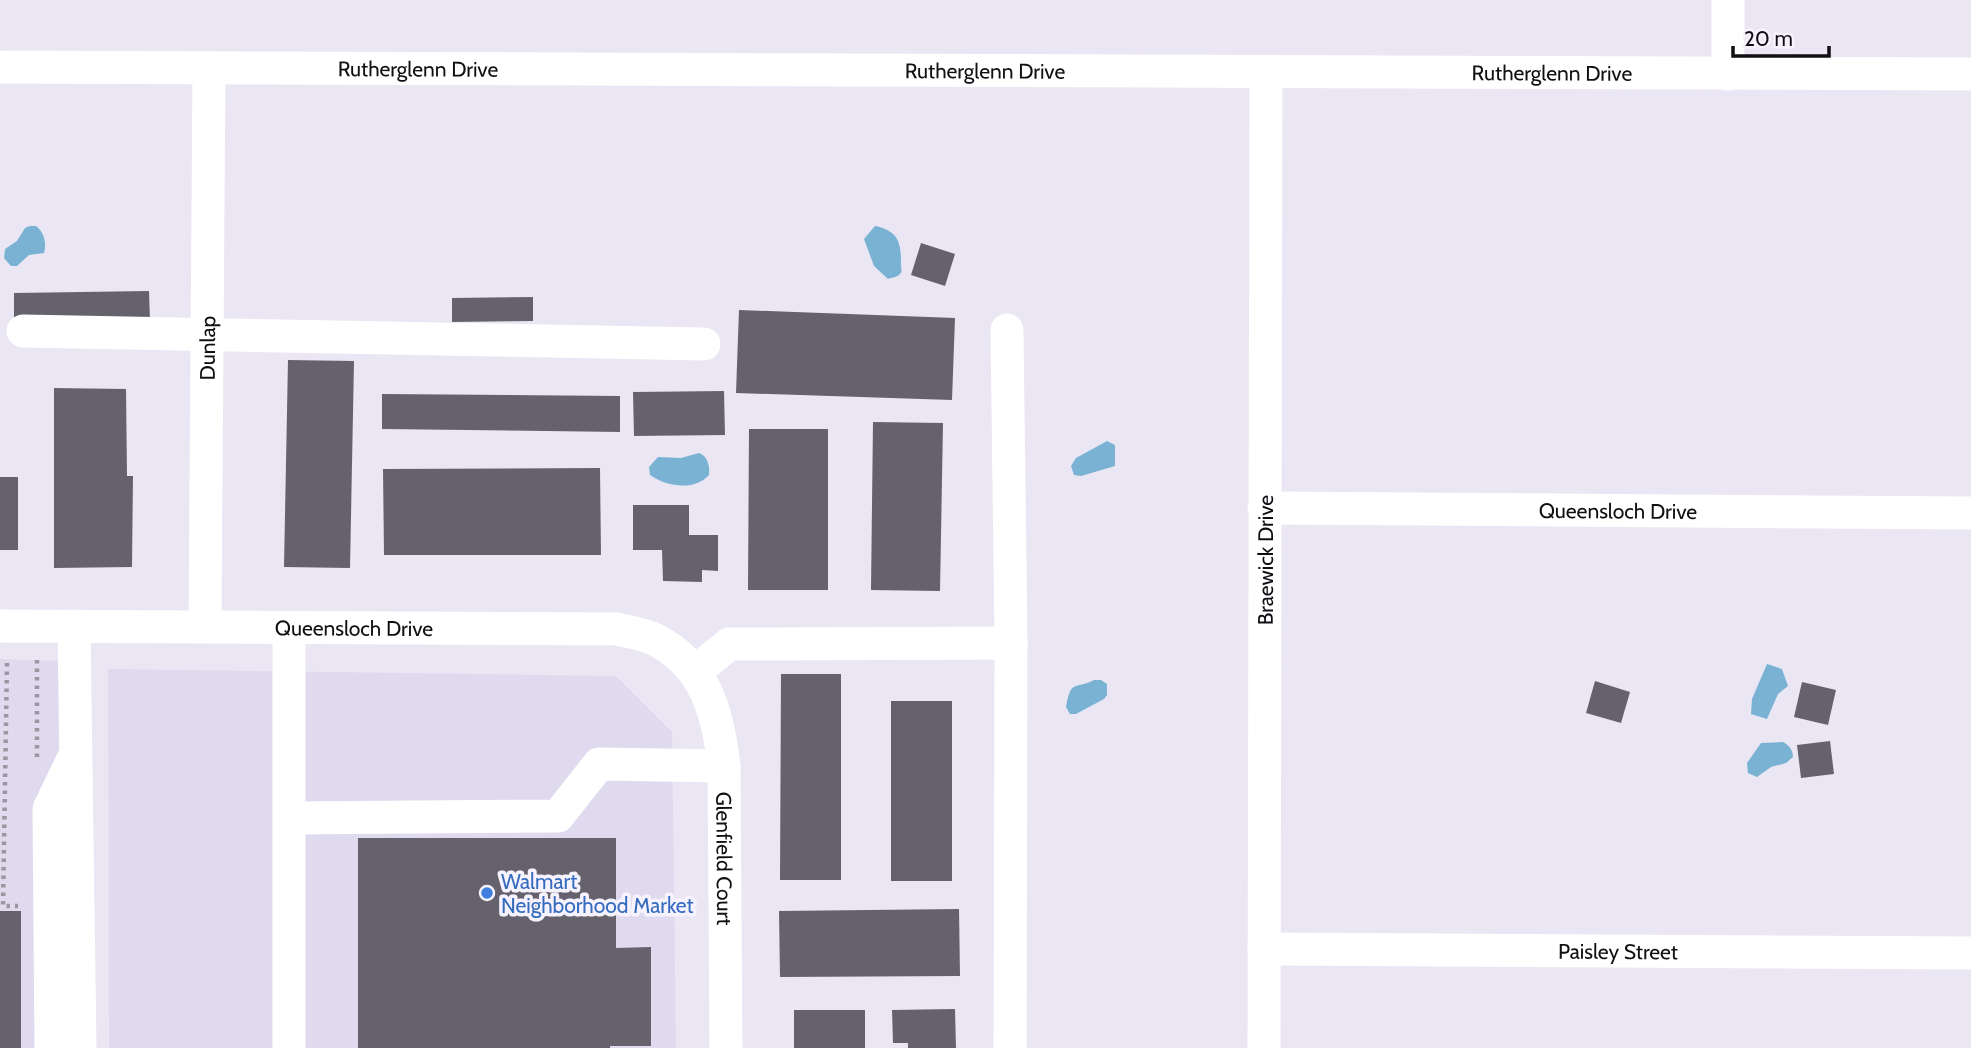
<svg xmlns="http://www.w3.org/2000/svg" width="1971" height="1048" font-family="Cabin,sans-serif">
	<rect width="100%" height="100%" fill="#eae6f3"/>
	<!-- built -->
	<g fill="#e0daee">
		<path d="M0 659 62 661 64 1048H0Z"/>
		<path d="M108 669 616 676 672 732 676 1048H109Z"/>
	</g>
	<!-- water -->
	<g fill="#79b2d3">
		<path d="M30 226H36C44 232 47 243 44 253L29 255 17 266H11L4 258 5 249 17 241 25 228Z"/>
		<path d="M875 226C899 231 901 243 901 264 901 269 903 272 899 275 897 277 890 278 888 279L874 266 864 239Z"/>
		<path d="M1107 441 1115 445V466L1081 476 1074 475 1071 466 1076 458Z"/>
		<path d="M699 453C708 456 710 467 709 475 695 491 667 487 650 475L649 467 658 457 681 458Z"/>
		<path d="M1767 664 1782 669 1788 686 1778 694 1767 719 1751 714 1752 699Z"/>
		<path d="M1094 680H1101L1107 684V695L1104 699 1076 714H1070L1066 707C1071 679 1074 690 1094 680Z"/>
		<path d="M1783 742C1789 745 1793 750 1793 757L1786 763 1771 767 1757 777 1748 773 1747 763 1761 743Z"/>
	</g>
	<!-- building -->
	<g fill="#66626d">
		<path d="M921 243 955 254 945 286 911 275Z"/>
		<path d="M149 291 150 321 14 322V293Z"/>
		<path d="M533 297V321L452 322V298Z"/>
		<path d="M739 310 955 318 952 400 736 393Z"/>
		<path d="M288 360 354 361 350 568 284 567Z"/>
		<path d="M54 388 126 389 127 476H133L132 567 54 568Z"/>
		<path d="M724 391 725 435 634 436 633 392Z"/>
		<path d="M382 394 620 396V432L382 429Z"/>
		<path d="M873 422 943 423 940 591 871 590Z"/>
		<path d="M749 429H828V590H748Z"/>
		<path d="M600 468 601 555H384L383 469Z"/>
		<rect x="0" y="477" width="18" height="73"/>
		<path d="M633 505H689V535H718V571L702 570V582L663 581 662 550H633Z"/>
		<path d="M781 674H841V880H780Z"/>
		<path d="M1595 681 1630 692 1621 723 1586 713Z"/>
		<path d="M1802 682 1836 690 1828 725 1794 717Z"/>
		<rect x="891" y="701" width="61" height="180"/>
		<path d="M1830 741 1834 774 1801 778 1797 745Z"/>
		<path d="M358 838H616V948L651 947V1046H610V1048H358Z"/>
		<path d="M959 909 960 976 780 977 779 911Z"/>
		<rect x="0" y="911" width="21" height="137"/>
		<path d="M955 1009 956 1048H908V1043H893L892 1010Z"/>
		<rect x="794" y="1010" width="71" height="38"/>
	</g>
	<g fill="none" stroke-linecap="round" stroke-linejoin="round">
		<!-- path -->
		<g stroke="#9b97a1" stroke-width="4.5" stroke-dasharray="3.5 5" stroke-linecap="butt">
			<path d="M7 663 3 906H18"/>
			<path d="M37 757V659"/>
		</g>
		<!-- minor -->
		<g stroke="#fff" stroke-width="33">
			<path id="s1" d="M0 67 1971 74"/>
			<path d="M1728 74V0"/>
			<path d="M1007 330 1011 643 1010 1048"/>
			<path d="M23 331 704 344"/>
			<path id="s2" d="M1264 508 1971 513"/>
			<path id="s3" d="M0 626 617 629C629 632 643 634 654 639 706 665 718 713 724 766L726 1048"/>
			<path d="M74 626 80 1048"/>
			<path id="s4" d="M205 626 209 68"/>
			<path d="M695 672 729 644 1011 643"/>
			<path d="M290 818 558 816 599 764 724 766"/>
			<path id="s5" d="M1264 949 1971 953"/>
			<path d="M51 1048 49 809 73 759"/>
			<path d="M289 1048V628"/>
			<path id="s6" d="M1264 1048 1266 72"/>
		</g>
	</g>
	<!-- markers -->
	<circle fill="#3f7fe0" stroke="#f7f3fe" stroke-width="2.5" cx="487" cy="893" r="7"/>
	<g text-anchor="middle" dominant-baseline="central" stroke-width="7" stroke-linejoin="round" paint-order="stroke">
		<!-- street labels -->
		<g font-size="21" fill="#110f13" stroke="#f7f3fe">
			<text stroke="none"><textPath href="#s1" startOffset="418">Rutherglenn Drive</textPath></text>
			<text stroke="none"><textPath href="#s1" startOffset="985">Rutherglenn Drive</textPath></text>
			<text stroke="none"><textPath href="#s1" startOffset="1552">Rutherglenn Drive</textPath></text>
			<text stroke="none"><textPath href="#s4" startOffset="278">Dunlap</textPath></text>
			<text stroke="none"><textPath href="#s2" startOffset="354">Queensloch Drive</textPath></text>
			<text stroke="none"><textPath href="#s6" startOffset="488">Braewick Drive</textPath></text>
			<text stroke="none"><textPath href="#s3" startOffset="354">Queensloch Drive</textPath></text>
			<text stroke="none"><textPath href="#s3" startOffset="900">Glenfield Court</textPath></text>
			<text stroke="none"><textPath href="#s5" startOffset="354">Paisley Street</textPath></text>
		</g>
		<!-- shop labels -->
		<g font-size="21" fill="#366cbe" stroke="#f7f3fe" text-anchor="start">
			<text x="501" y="881">Walmart<tspan x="501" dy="24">Neighborhood Market</tspan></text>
		</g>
	</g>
	<!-- scale -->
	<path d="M1733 46v10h96v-10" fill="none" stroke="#110f13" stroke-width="3.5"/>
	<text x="1744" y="46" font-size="21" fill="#110f13" stroke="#f7f3fe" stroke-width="5" paint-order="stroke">20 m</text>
</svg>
